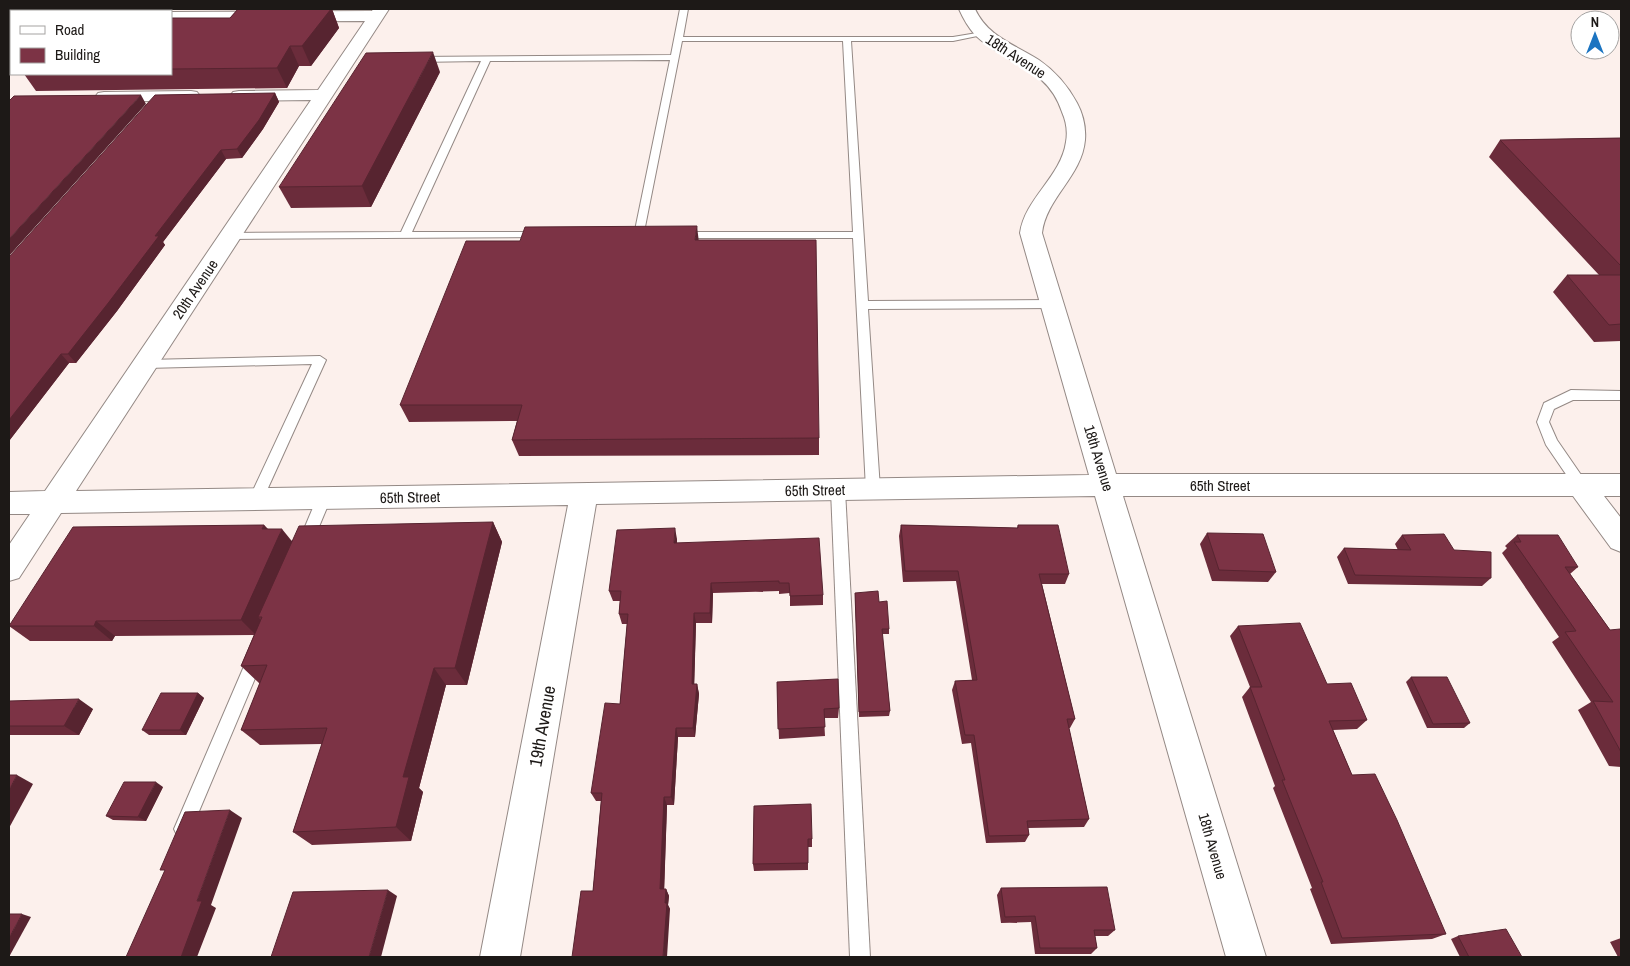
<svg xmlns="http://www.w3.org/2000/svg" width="1630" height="966" font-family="'Archivo Narrow',sans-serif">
	<rect width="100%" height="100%" fill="#fcf0ec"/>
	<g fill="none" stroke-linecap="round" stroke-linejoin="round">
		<!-- lane casing -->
		<g stroke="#948985" stroke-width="2">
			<g id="lane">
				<path d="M680 9H688L683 37H953L983 32 987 34 953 41H851L868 301 1052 300 1058 304 1052 308 868 309 880 489 878 493H868L866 489 853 238H681L676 235 681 232H853L843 41H682L643 237 639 238 634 235 670 60 490 61 412 232H540L545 235 544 237 231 239 226 236 231 233 401 232 481 61 417 62 413 59 414 57 671 55Z"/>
				<path d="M320 356 326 360 263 499 261 503H251L249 499 312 364 146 368 140 364 146 360Z"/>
				<path d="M1571 390 1621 391V400H1573L1554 409 1549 422 1557 440 1588 485 1586 489H1576L1546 445 1537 422 1544 403Z"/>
				<path d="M838 485 843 486 845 490 870 957H850L831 490 833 486Z"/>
				<path d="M324 493 329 494 331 498 313 541 311 545 306 547 301 545 299 541 317 498 319 494Z"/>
				<path d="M256 650 262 652 264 657 189 835 183 838 177 835 174 829 248 657 250 652Z"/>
			</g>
		</g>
		<!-- street casing -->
		<g stroke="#948985" stroke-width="2">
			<g id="street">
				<path d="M373 9H389L76 491 1089 475 1020 233C1025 198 1061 177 1066 142 1068 131 1066 121 1062 112 1047 66 1005 64 975 35 968 27 963 18 959 9H975C988 37 1014 44 1039 60 1055 71 1068 86 1077 103 1083 114 1086 128 1085 140 1082 176 1046 198 1042 233L1116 474H1621V496H1604L1621 518V552L1611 548 1573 496H1123L1266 957H1226L1095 496 596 504 520 957H480L568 505 61 513 19 578 9 581V545L30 514H9V492L45 491 311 100 239 101 233 100 230 96 233 92 239 91 318 90 365 21 171 22V12L372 11Z"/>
				<rect x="9" y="13" width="2" height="10"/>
				<path d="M191 91 197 92 200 96 197 100 104 102 98 101 95 97 98 93 104 92Z"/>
			</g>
		</g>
		<!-- lane -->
		<use href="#lane" fill="#fff" fill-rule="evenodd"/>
		<!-- street -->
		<use href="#street" fill="#fff" fill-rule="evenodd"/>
	</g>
	<!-- wall -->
	<g fill="#6b2c3b">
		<path d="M238 9H332L339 28 311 66H299L287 88 36 91 24 74H171V18H230Z"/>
		<path d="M440 72 371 207 291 208 279 187Z"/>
		<path d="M275 93 279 102 263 129 242 158 226 159 163 242 165 245 117 311 76 363H69L9 441V257Z"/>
		<path d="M1621 138V341L1594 342 1553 292 1567 275H1599L1489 157 1500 140Z"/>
		<path d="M699 240 819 438V455L519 456 512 440 517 421 409 422 400 405Z"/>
		<path d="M493 522 502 542 467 685H446L419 788 423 792 411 841 312 845 293 832 322 744 260 745 241 730 260 683H259L241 666 254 635 115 636 112 641H30L9 626 264 525 268 529 292 541Z"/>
		<path d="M901 525 1017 528 1018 525 1069 574 1065 584H1042L1075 719 1070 728H1069L1089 819 1084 827 1028 828 1029 835 1025 842 986 843 971 743 962 744 952 690 955 681 972 680 956 581 903 582 899 536Z"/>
		<path d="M1207 533 1276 572 1268 582 1212 581 1200 544Z"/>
		<path d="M1402 535 1454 550 1491 578 1482 586 1348 584 1337 557 1344 548 1398 550 1395 544Z"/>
		<path d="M1517 535 1578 567 1570 574 1610 630 1621 631V767L1609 766 1578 710 1591 702 1552 642 1559 637 1502 553 1507 548 1505 546Z"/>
		<path d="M677 539V543L823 595V605L790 606V593L779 594V591L713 593 712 623H696L694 684H697L699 694 695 737H678L674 805H667L664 889H666L669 896 668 905 670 909 593 891 601 801H596L591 793 620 704 627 624H622L619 614 620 601H613L609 591Z"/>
		<path d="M855 593 879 602 889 629V634H882L890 711 889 716 859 717Z"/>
		<path d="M1238 626 1327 684 1367 720 1357 729 1333 730 1352 775 1446 934 1432 939 1331 944 1310 889 1312 888 1273 788 1275 786 1242 697 1250 687 1230 636Z"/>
		<path d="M1411 677 1470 723 1464 728H1427L1406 682Z"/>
		<path d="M777 682 839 708 838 718H824L825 736 779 739Z"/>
		<path d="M198 693 204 698 186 735H149L142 730Z"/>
		<path d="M9 701 93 709 79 735H9Z"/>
		<path d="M163 787 146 821 113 820 106 816Z"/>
		<path d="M754 806 812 839V847H808V870L754 871 753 864Z"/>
		<path d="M1001 888 1115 930 1108 936H1095L1097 948 1091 954H1035L1031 922 1001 923 997 895Z"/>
		<path d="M1458 936 1522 957H1460L1451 939Z"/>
		<path d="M1621 938V957H1618L1610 942Z"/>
	</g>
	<!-- shaded-wall -->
	<g fill="#572430">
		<path d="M331 9H332L339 28 311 66 302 46Z"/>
		<path d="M290 46 299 66 287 88 277 68Z"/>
		<path d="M433 52 440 72 371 207 362 186Z"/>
		<path d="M275 93 279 102 263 129 242 158 237 149Z"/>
		<path d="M141 95 146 104 9 256V239Z"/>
		<path d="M221 150 226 159 163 242 165 245 117 311 76 363 68 354 155 236Z"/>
		<path d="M697 226 699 243 695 240Z"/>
		<path d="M61 354 69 363 9 441V420Z"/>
		<path d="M493 522 502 542 467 685 455 668Z"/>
		<path d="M264 525 277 540 282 529 295 545 262 617H258L262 621 256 635 241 620 262 529Z"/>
		<path d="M675 528 677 539 676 554 674 543Z"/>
		<path d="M711 583 713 593 712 623 710 613Z"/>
		<path d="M694 613 696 623 694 694 692 684Z"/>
		<path d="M96 621 115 636 112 641 94 626Z"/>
		<path d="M434 668 446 685 419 788 423 792 411 841 396 827 403 777Z"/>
		<path d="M697 684 699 694 695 737 693 728Z"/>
		<path d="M198 693 204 698 186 735 180 730Z"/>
		<path d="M79 699 93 709 79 735 64 726Z"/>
		<path d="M676 728 678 737 674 805 671 797Z"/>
		<path d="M17 775 33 784 9 828V790Z"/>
		<path d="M156 782 163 787 146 821 138 817Z"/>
		<path d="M664 797 667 805 664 896 660 889Z"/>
		<path d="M230 810 242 818 211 905 216 908 197 957H181L197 901Z"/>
		<path d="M666 889 669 896 668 905 670 909 667 957H663L665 903Z"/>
		<path d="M388 890 397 896 381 957H369Z"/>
		<path d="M22 914 31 917 9 957V938Z"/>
	</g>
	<!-- building -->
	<g fill="#7c3345" stroke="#572430">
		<path d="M238 9H331L302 46H290L277 68 171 69V18H230Z"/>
		<path d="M433 52 362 186 279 187 366 53Z"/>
		<path d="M275 93 259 120 237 149 221 150 155 236H159L109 302 68 354H61L9 420V257L155 95Z"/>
		<path d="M141 95 9 239V101L14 96Z"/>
		<path d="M1621 138V266L1500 140Z"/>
		<path d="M697 226 695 240H816L819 438 512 440 522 405H400L466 241H520L525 227Z"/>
		<path d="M1567 275H1621V324L1609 325Z"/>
		<path d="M493 522 455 668H434L403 777H409L396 827 293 832 327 728 241 730 267 665 241 666 262 617H258L299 526Z"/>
		<path d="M264 525 262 529H282L241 620 96 621 94 626H9L73 527Z"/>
		<path d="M901 525 1018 528V525H1058L1069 574H1039L1075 719H1067L1089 819 1027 821 1029 835 989 836 974 735H965L955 681 977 680 958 571H905Z"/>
		<path d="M675 528 674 543 819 538 823 595 790 596 789 583H779V581L711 583 710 613H694L692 684H697L693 728H676L671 797H664L660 889H666L665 903H667L663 957H572L581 891H593L602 793H591L605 703 620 704 628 614H619L621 591H609L617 530Z"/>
		<path d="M1207 533 1263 534 1276 572 1219 570Z"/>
		<path d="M1444 534 1454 550 1491 552V578L1355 575 1344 548 1411 550 1402 535Z"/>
		<path d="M1517 535H1558L1578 567H1565L1610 630 1620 629 1621 631V752L1593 701 1613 702 1565 632 1576 631 1514 542H1521Z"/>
		<path d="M878 591 879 602 887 601 889 629H882L890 711 859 712 855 593Z"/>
		<path d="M1300 623 1327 684 1351 683 1367 720 1329 721 1352 775 1375 774 1397 820 1446 934 1342 938 1321 882H1323L1282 780H1285L1250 687H1262L1238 626Z"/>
		<path d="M1411 677H1447L1470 723 1433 724Z"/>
		<path d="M838 679 839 708 824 709 825 727 778 729 777 682Z"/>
		<path d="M161 693H198L180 730H142Z"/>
		<path d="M79 699 64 726H9V701Z"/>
		<path d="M9 775H17L9 790Z"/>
		<path d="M124 782H156L138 817 106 816Z"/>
		<path d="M811 804 812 839H808V863L753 864 754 806Z"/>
		<path d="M230 810 197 901H202L181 957H126L165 870H160L185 812Z"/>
		<path d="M1107 887 1115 930H1094L1097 948H1040L1035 916 1005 917 1001 888Z"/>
		<path d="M388 890 369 957H271L293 892Z"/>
		<path d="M9 914H22L9 938Z"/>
		<path d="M1506 929 1522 957H1469L1458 936Z"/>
	</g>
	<g text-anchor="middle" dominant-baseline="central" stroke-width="5" stroke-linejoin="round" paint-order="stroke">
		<!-- street labels -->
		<g font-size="15" fill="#1d1917" stroke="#fff">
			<text transform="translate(1016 56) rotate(33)">18th Avenue</text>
			<text transform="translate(195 289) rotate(-56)">20th Avenue</text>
			<text transform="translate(1099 458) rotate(73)">18th Avenue</text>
			<text x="1220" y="485">65th Street</text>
			<text transform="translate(815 490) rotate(-1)">65th Street</text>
			<text transform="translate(410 497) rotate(-1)">65th Street</text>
			<text transform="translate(1213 846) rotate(74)">18th Avenue</text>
		</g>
		<!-- near-street labels -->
		<g font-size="18" fill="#1d1917" stroke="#fff">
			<text transform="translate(542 726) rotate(-80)">19th Avenue</text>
		</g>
	</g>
	<!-- border -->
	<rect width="1630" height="966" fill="none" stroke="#1d1917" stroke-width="20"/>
	<!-- legend -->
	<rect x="10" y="10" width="162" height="65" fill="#ffffff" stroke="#a5a3a2"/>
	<rect x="20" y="26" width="25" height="8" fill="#ffffff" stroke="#a5a3a2"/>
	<text x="55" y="35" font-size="15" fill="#1d1917">Road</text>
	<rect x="20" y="48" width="25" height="15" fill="#7c3345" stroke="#a5a3a2"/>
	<text x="55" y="60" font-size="15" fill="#1d1917">Building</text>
	<!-- north arrow -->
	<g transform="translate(1595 35)"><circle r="24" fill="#ffffff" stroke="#a5a3a2"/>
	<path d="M0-4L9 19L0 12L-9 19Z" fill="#1b74c1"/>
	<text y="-8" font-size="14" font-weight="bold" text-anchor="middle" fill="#1d1917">N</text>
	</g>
</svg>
